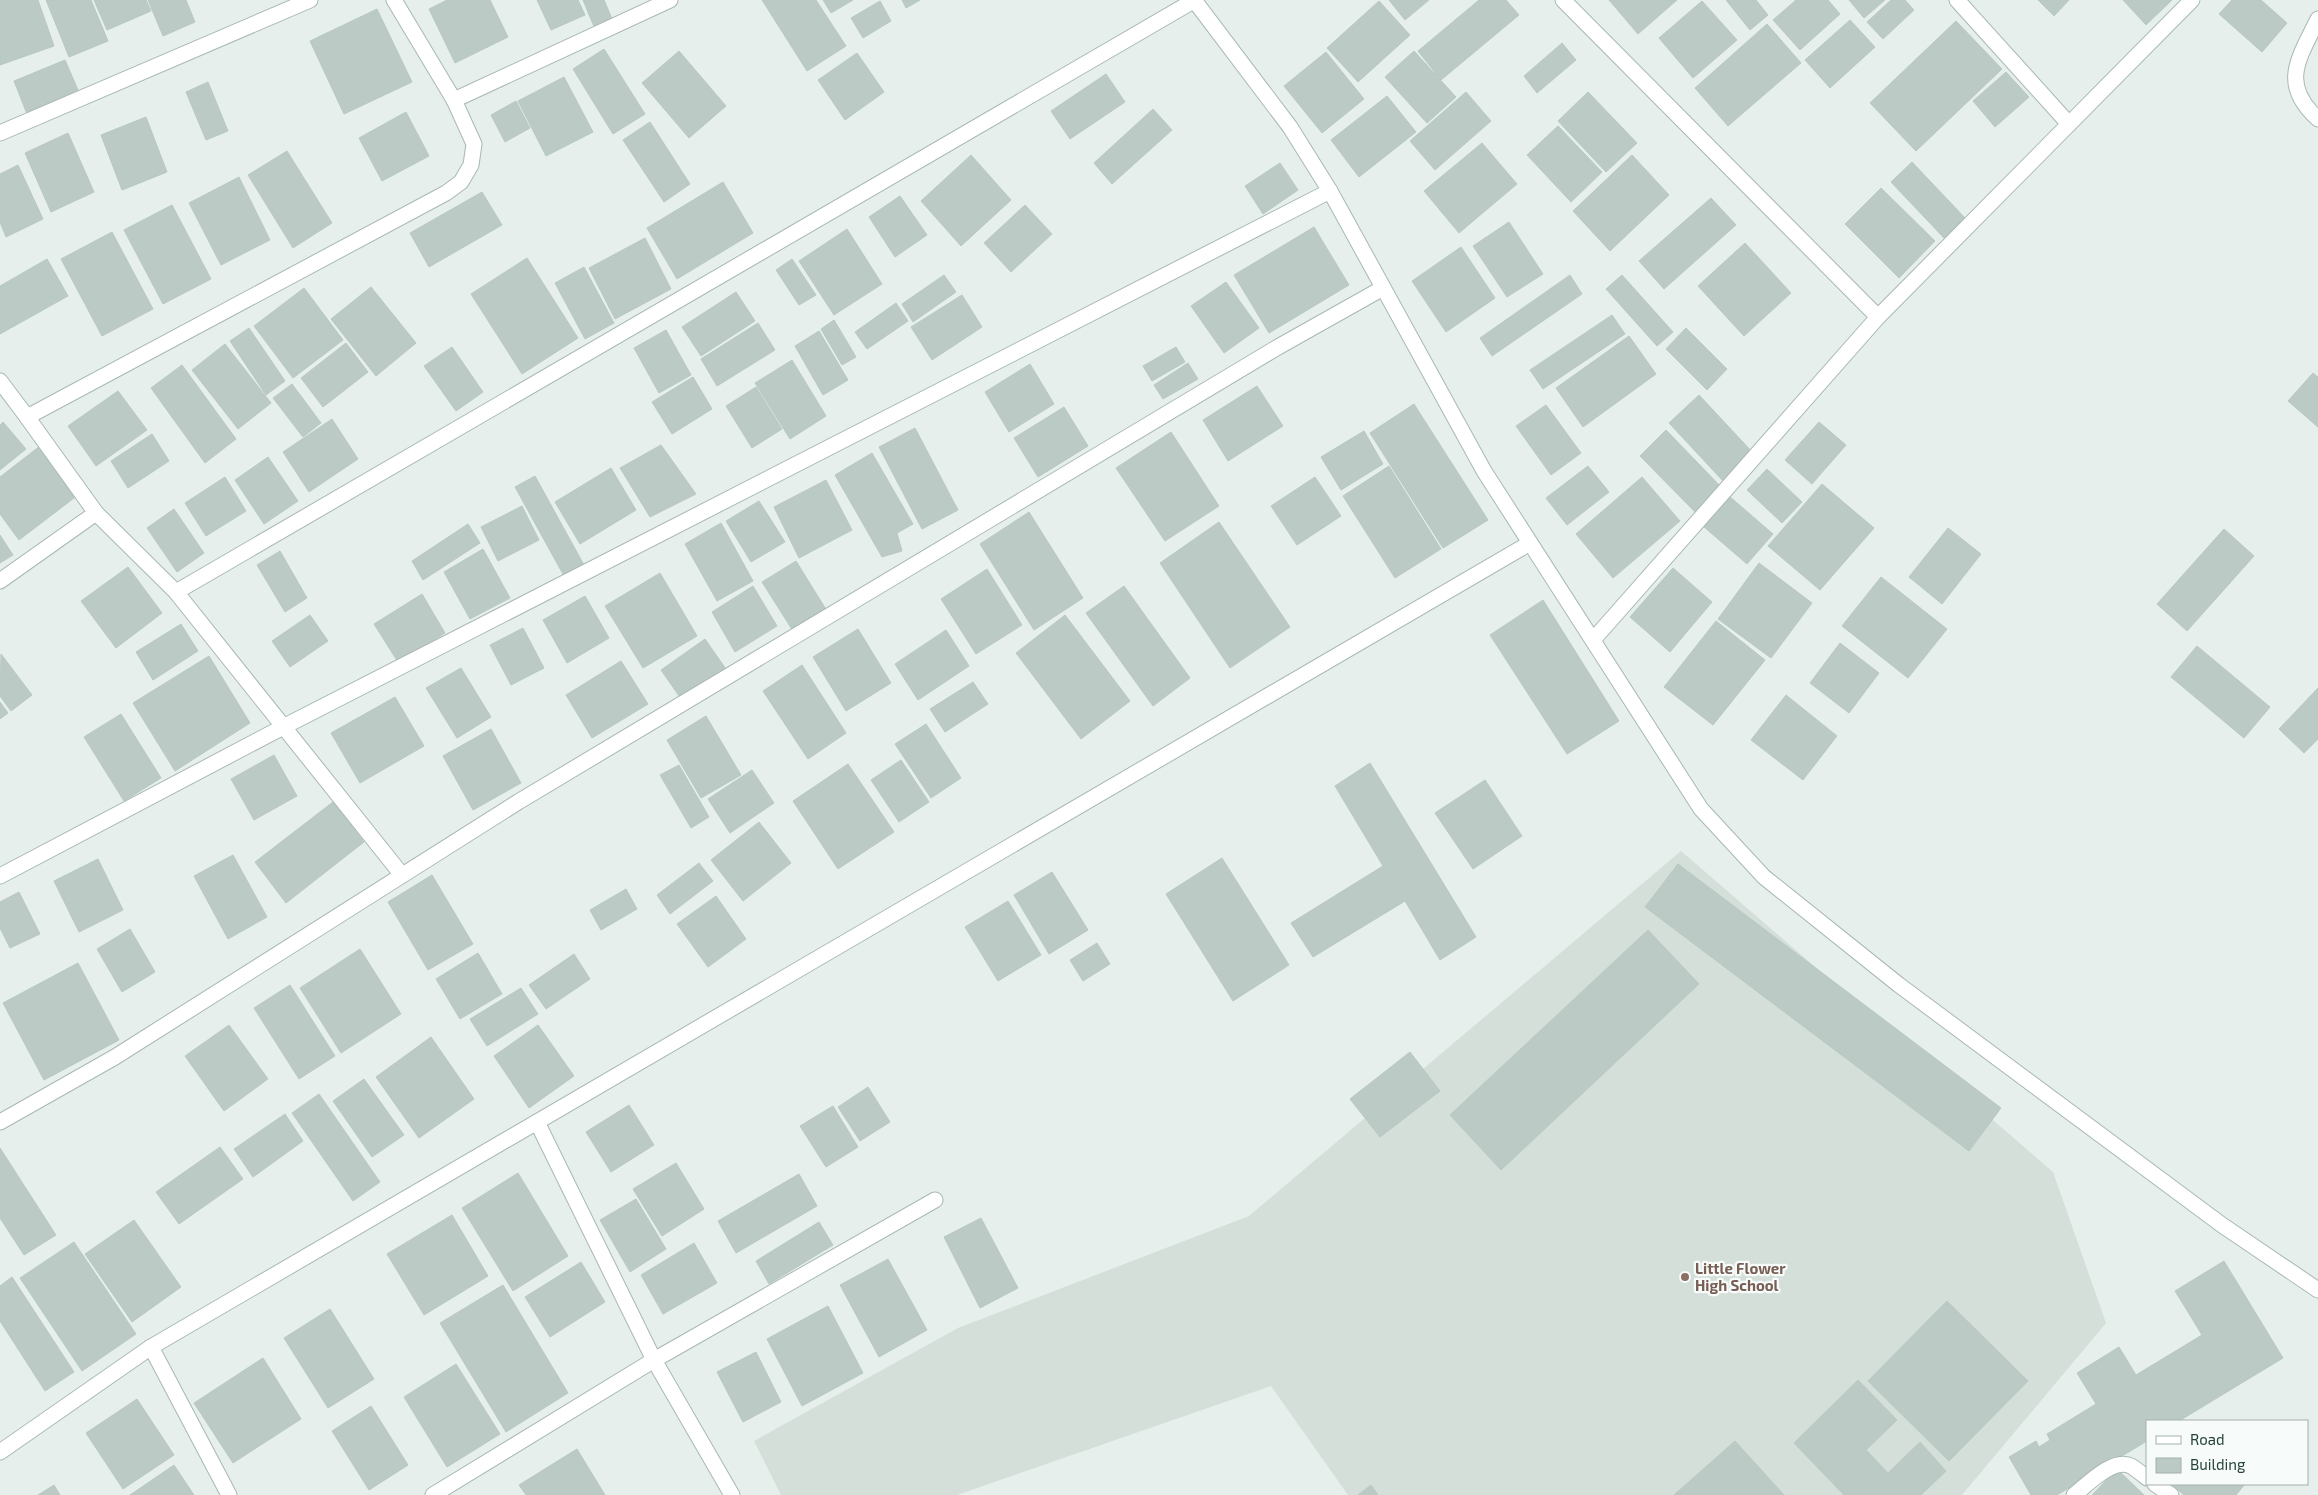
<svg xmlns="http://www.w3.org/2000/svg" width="2318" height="1495" font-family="'Exo 2',sans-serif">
	<rect width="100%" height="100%" fill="#e6efeb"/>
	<!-- built -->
	<path fill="#d4dfda" d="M1681 851 2053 1172 2106 1323 1962 1495H1348L1271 1386 957 1495H781L754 1441 958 1328 1249 1216Z"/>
	<!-- building -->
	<g fill="#bbcac4" stroke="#b8c9c2">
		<path d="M0 0H38L54 46 0 65Z"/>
		<path d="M46 0H91L108 41 69 57Z"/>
		<path d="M94 0H146L151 11 107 30Z"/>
		<path d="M148 0H186L195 22 163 36Z"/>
		<path d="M447 0H490L508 37 455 63 429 9Z"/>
		<path d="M537 0H578L585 15 551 30Z"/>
		<path d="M583 0H604L613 21 595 29Z"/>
		<path d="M762 0H816L846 46 807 71Z"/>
		<path d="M823 0H853L831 13Z"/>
		<path d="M902 0H920L906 8Z"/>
		<path d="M1389 0H1429L1405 20Z"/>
		<path d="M1479 0H1506L1519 15 1441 80 1418 51Z"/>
		<path d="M1609 0H1677L1638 34Z"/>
		<path d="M1726 0H1756L1768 15 1750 30Z"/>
		<path d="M1796 0H1828L1840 14 1800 50 1773 20Z"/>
		<path d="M1849 0H1885L1864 18Z"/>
		<path d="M1891 0H1905L1914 10 1883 39 1867 22Z"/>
		<path d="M2038 0H2069L2054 16Z"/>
		<path d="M2123 0H2172L2146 25Z"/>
		<path d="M2232 0H2261L2287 23 2262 52 2219 14Z"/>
		<path d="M880 1 891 21 863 38 851 18Z"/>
		<path d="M1379 1 1410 35 1358 82 1327 48Z"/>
		<path d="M1702 1 1737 40 1693 78 1659 38Z"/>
		<path d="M377 9 412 82 344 114 310 41Z"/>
		<path d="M1850 20 1875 47 1830 88 1805 60Z"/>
		<path d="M1956 21 2002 69 1916 151 1870 103Z"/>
		<path d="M1767 24 1801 63 1728 126 1695 88Z"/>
		<path d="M1562 43 1576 60 1537 93 1524 76Z"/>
		<path d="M604 49 645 114 613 134 573 69Z"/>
		<path d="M679 51 726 106 689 138 642 83Z"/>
		<path d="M1414 51 1456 97 1427 123 1385 77Z"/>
		<path d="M1326 52 1364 99 1322 133 1284 86Z"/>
		<path d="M857 53 884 92 845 120 818 80Z"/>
		<path d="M65 60 81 97 29 119 14 81Z"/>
		<path d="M2006 72 2029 97 1995 127 1973 101Z"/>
		<path d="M1106 74 1125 102 1070 139 1051 111Z"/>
		<path d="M564 77 593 132 546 156 518 101Z"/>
		<path d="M208 82 228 131 206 140 186 92Z"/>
		<path d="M1466 92 1491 121 1435 170 1410 141Z"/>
		<path d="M1588 92 1637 143 1606 172 1558 121Z"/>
		<path d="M1387 96 1416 132 1359 177 1331 140Z"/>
		<path d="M516 101 530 128 505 142 491 115Z"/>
		<path d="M1153 109 1172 130 1112 184 1094 163Z"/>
		<path d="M406 112 429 156 382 181 359 138Z"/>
		<path d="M146 117 167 172 122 190 101 135Z"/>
		<path d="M650 122 690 184 664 202 623 140Z"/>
		<path d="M1558 126 1602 172 1571 202 1527 155Z"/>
		<path d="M68 133 94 192 51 212 25 153Z"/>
		<path d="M1482 143 1517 184 1459 233 1424 191Z"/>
		<path d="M287 151 332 223 293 248 248 175Z"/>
		<path d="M971 155 1011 200 961 246 921 201Z"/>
		<path d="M1632 155 1669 195 1610 251 1573 211Z"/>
		<path d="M1912 162 1965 218 1944 238 1891 182Z"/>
		<path d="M1280 163 1298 190 1263 214 1245 186Z"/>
		<path d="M18 165 43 219 6 237 0 222V174Z"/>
		<path d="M239 177 270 240 221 265 189 203Z"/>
		<path d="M723 182 753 233 677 279 647 228Z"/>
		<path d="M1881 188 1935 241 1899 278 1845 224Z"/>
		<path d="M482 192 502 225 429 267 410 233Z"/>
		<path d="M900 196 927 235 895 257 869 217Z"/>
		<path d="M1711 198 1736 225 1664 289 1639 261Z"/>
		<path d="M172 205 211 279 163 304 124 230Z"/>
		<path d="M1025 205 1052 234 1011 272 984 243Z"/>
		<path d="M1509 222 1543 274 1507 297 1473 246Z"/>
		<path d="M1314 227 1349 285 1269 333 1234 275Z"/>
		<path d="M847 229 882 284 834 315 799 261Z"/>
		<path d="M112 232 153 309 102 336 61 259Z"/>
		<path d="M645 238 671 289 615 319 589 268Z"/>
		<path d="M1745 243 1791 293 1744 336 1698 286Z"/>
		<path d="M1461 247 1495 298 1446 332 1412 281Z"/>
		<path d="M527 258 578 338 522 374 471 294Z"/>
		<path d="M47 259 68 296 0 334V286Z"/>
		<path d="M792 259 816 295 799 305 776 270Z"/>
		<path d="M584 267 614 323 585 339 555 283Z"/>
		<path d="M944 275 956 292 913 322 902 304Z"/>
		<path d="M1570 275 1582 294 1492 356 1480 338Z"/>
		<path d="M1622 275 1673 332 1657 346 1606 289Z"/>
		<path d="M1226 282 1259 328 1224 353 1191 306Z"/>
		<path d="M371 287 416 343 376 376 331 319Z"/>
		<path d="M304 288 343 340 293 378 254 326Z"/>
		<path d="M736 292 755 321 701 356 682 327Z"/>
		<path d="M962 295 982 327 932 360 911 327Z"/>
		<path d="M896 303 908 321 867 349 855 332Z"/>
		<path d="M1612 315 1625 334 1543 389 1530 370Z"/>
		<path d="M834 320 856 357 842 365 821 329Z"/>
		<path d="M758 323 775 350 717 386 701 359Z"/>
		<path d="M249 328 285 381 266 395 230 341Z"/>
		<path d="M1686 328 1727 369 1707 390 1666 349Z"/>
		<path d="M666 330 691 375 659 393 634 348Z"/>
		<path d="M819 331 848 380 823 395 795 346Z"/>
		<path d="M1629 336 1656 374 1583 427 1556 388Z"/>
		<path d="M346 343 368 372 323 407 301 378Z"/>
		<path d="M225 344 271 403 238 429 192 370Z"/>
		<path d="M452 347 483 392 456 411 424 366Z"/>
		<path d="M1176 347 1185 362 1152 381 1143 366Z"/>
		<path d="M792 360 826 416 790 439 755 383Z"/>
		<path d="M1188 363 1198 379 1163 399 1154 385Z"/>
		<path d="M1030 364 1054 404 1009 432 985 392Z"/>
		<path d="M182 365 236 439 205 463 151 388Z"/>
		<path d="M2313 373 2318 377V427L2288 401Z"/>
		<path d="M693 377 712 409 672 434 652 402Z"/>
		<path d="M292 384 321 423 303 437 273 398Z"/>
		<path d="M1257 386 1283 426 1228 461 1203 420Z"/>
		<path d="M756 387 782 429 752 448 726 406Z"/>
		<path d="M118 391 147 430 96 466 68 426Z"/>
		<path d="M1699 395 1754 454 1724 482 1669 423Z"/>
		<path d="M1414 404 1488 520 1443 548 1370 433Z"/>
		<path d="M1546 405 1581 453 1551 475 1516 426Z"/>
		<path d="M1064 407 1088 446 1038 477 1014 438Z"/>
		<path d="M332 419 358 459 309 492 283 452Z"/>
		<path d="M3 422 26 449 0 470V425Z"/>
		<path d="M1819 422 1846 445 1812 484 1785 460Z"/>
		<path d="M915 428 958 510 922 529 879 447Z"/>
		<path d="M1666 430 1723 489 1698 515 1640 456Z"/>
		<path d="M1364 431 1383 464 1341 490 1321 457Z"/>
		<path d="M1171 432 1219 506 1165 541 1116 468Z"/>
		<path d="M152 434 169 461 128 488 111 461Z"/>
		<path d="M661 445 696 494 650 517 620 468Z"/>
		<path d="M40 446 78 495 19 540 0 514V477Z"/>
		<path d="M872 453 913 524 897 533 902 551 882 557 835 475Z"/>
		<path d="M268 457 298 501 264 524 235 480Z"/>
		<path d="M1389 466 1441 549 1395 578 1343 496Z"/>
		<path d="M1588 466 1609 492 1567 525 1546 498Z"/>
		<path d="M611 468 636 510 580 544 555 502Z"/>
		<path d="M1767 469 1802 502 1782 523 1747 490Z"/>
		<path d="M535 476 584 565 564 576 515 487Z"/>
		<path d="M225 477 246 511 206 536 185 503Z"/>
		<path d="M1315 477 1341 516 1297 545 1271 506Z"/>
		<path d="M1642 477 1680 521 1613 578 1576 534Z"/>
		<path d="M826 480 852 530 799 558 774 507Z"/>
		<path d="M1822 484 1874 528 1820 590 1768 546Z"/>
		<path d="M1729 496 1773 534 1747 564 1703 526Z"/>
		<path d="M759 501 785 542 751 562 726 521Z"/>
		<path d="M522 506 539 540 498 561 481 527Z"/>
		<path d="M174 509 204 553 177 572 147 528Z"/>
		<path d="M1029 512 1083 598 1034 630 980 544Z"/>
		<path d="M1219 522 1290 627 1230 668 1160 563Z"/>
		<path d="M721 523 753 581 717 601 685 544Z"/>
		<path d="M468 524 480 543 423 580 412 561Z"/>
		<path d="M1948 528 1981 554 1942 604 1909 577Z"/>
		<path d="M2224 529 2254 556 2187 631 2157 604Z"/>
		<path d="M0 535 13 555 0 563Z"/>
		<path d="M483 549 510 598 470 619 444 572Z"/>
		<path d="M280 551 307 598 285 612 257 565Z"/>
		<path d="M796 561 827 611 793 631 762 582Z"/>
		<path d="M1759 563 1812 603 1771 658 1718 619Z"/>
		<path d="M128 567 162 613 116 648 81 601Z"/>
		<path d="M1673 568 1712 602 1670 652 1630 617Z"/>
		<path d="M987 569 1022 625 976 654 941 599Z"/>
		<path d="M660 573 697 636 643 668 605 606Z"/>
		<path d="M1881 577 1947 629 1908 678 1842 626Z"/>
		<path d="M753 586 777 626 735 652 712 612Z"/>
		<path d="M1124 586 1190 678 1153 706 1086 613Z"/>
		<path d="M422 594 445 633 398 662 374 624Z"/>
		<path d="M585 596 609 638 567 663 543 620Z"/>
		<path d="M1543 600 1619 721 1567 754 1490 635Z"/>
		<path d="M310 615 328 641 290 667 272 641Z"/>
		<path d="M1065 615 1130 701 1081 739 1016 653Z"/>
		<path d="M1716 621 1765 660 1713 725 1664 687Z"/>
		<path d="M181 624 198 651 153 680 136 652Z"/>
		<path d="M523 628 544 668 511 685 490 645Z"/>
		<path d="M858 629 891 683 846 711 813 657Z"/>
		<path d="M946 630 969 666 918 700 895 664Z"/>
		<path d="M705 639 728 672 684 703 661 670Z"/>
		<path d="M1840 643 1879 673 1849 713 1810 683Z"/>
		<path d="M2197 646 2270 707 2244 738 2171 677Z"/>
		<path d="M1 654 32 695 11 711 0 696Z"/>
		<path d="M209 656 250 723 175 771 133 703Z"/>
		<path d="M621 661 648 704 592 738 566 695Z"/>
		<path d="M802 665 846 733 808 759 763 691Z"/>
		<path d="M461 668 491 717 457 738 426 688Z"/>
		<path d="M973 682 988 704 945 732 930 709Z"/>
		<path d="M2318 688V739L2304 753 2279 729Z"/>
		<path d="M1786 695 1837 736 1803 780 1751 740Z"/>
		<path d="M395 697 424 746 360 783 331 733Z"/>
		<path d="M0 702 8 713 0 719Z"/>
		<path d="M121 714 161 778 124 801 84 737Z"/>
		<path d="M706 716 741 775 701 798 667 740Z"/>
		<path d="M926 724 961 778 931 798 895 744Z"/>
		<path d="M491 729 521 783 473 810 443 756Z"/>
		<path d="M274 755 297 796 254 820 231 779Z"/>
		<path d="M901 760 929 802 899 822 871 780Z"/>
		<path d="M1370 763 1476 937 1440 960 1405 901 1313 957 1291 923 1383 866 1335 786Z"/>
		<path d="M848 764 894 832 838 869 793 801Z"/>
		<path d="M679 765 709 817 691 828 660 775Z"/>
		<path d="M752 770 774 803 730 833 708 799Z"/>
		<path d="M1485 780 1522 836 1473 869 1435 813Z"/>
		<path d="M333 802 364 842 286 903 255 862Z"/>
		<path d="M759 822 791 863 743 901 711 860Z"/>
		<path d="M233 855 267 917 228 939 194 876Z"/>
		<path d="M1222 858 1289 965 1233 1001 1166 894Z"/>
		<path d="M98 859 123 910 79 932 54 881Z"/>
		<path d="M699 863 713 881 670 914 657 895Z"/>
		<path d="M1678 864 2001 1108 1969 1151 1645 907Z"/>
		<path d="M1052 872 1088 930 1049 954 1014 895Z"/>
		<path d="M432 875 473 944 428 970 388 902Z"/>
		<path d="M626 889 637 909 601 930 590 910Z"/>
		<path d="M19 892 40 934 10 948 0 928V902Z"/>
		<path d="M716 896 746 939 708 967 677 924Z"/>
		<path d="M1008 901 1041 955 998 981 965 927Z"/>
		<path d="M130 929 155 972 122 992 97 949Z"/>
		<path d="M1648 930 1699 984 1501 1170 1450 1115Z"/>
		<path d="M1097 943 1110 964 1083 981 1070 960Z"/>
		<path d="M360 949 401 1014 341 1053 300 988Z"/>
		<path d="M478 953 502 994 460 1019 436 979Z"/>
		<path d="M574 954 590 979 546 1009 529 985Z"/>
		<path d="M78 963 119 1040 44 1080 3 1003Z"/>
		<path d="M290 985 335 1056 299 1079 254 1008Z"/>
		<path d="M521 988 538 1014 487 1046 470 1019Z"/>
		<path d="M229 1025 268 1079 224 1111 185 1056Z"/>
		<path d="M538 1025 574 1076 529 1108 494 1056Z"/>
		<path d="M431 1037 474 1099 419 1138 376 1077Z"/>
		<path d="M1410 1052 1440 1091 1380 1137 1350 1099Z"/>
		<path d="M364 1079 404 1135 372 1157 333 1101Z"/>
		<path d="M868 1087 890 1122 860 1141 838 1107Z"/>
		<path d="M319 1094 380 1182 353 1201 292 1113Z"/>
		<path d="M629 1105 654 1145 611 1172 586 1132Z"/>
		<path d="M833 1106 858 1147 826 1167 800 1126Z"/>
		<path d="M285 1114 303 1141 253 1177 234 1149Z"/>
		<path d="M220 1147 243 1179 179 1224 156 1192Z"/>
		<path d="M0 1148 56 1235 24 1255 0 1218Z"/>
		<path d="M676 1163 704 1209 662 1236 633 1189Z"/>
		<path d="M518 1173 568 1256 513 1291 462 1208Z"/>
		<path d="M799 1174 817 1206 736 1253 718 1221Z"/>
		<path d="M636 1199 666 1249 630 1272 600 1220Z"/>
		<path d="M452 1215 488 1276 424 1315 387 1254Z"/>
		<path d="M981 1218 1018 1288 980 1308 944 1237Z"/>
		<path d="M134 1220 181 1287 132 1322 85 1254Z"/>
		<path d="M819 1222 833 1245 769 1284 756 1261Z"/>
		<path d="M74 1242 136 1334 82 1371 20 1278Z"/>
		<path d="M694 1243 717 1283 663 1314 641 1275Z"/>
		<path d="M888 1259 927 1330 879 1357 840 1285Z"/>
		<path d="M2224 1261 2283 1358 2179 1421H2147V1441L2057 1495H2031L2009 1457 2036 1441 2039 1447 2050 1440 2047 1434 2096 1404 2077 1373 2119 1347 2136 1375 2202 1335 2175 1291Z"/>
		<path d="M581 1262 605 1302 550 1337 525 1297Z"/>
		<path d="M12 1277 74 1372 45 1391 0 1321V1286Z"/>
		<path d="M503 1285 568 1393 506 1432 440 1323Z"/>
		<path d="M1947 1301 2028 1381 1949 1461 1868 1381Z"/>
		<path d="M828 1306 863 1373 802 1406 767 1339Z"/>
		<path d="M330 1309 374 1379 328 1408 284 1338Z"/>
		<path d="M756 1352 781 1402 743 1422 717 1372Z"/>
		<path d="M263 1358 301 1419 233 1463 194 1403Z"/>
		<path d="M456 1364 500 1434 447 1467 404 1397Z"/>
		<path d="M1858 1380 1897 1420 1866 1450 1888 1473 1920 1442 1946 1471 1921 1495H1844L1794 1443Z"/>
		<path d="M137 1399 174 1455 123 1489 86 1433Z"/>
		<path d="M371 1406 408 1465 369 1490 332 1431Z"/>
		<path d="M1735 1441 1784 1495H1674Z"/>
		<path d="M577 1449 605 1495H526L519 1485Z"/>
		<path d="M174 1465 194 1495H130Z"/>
		<path d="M2117 1469 2144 1495H2092Z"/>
		<path d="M2171 1484H2245L2236 1495H2184Z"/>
		<path d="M54 1485 60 1495H38Z"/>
		<path d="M1371 1485 1378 1495H1358Z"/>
	</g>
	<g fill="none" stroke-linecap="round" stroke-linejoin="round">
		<!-- minor casing -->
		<g stroke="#a8b8b2" stroke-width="17">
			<g id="minor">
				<path d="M1194 0 1290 127 1330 191 1484 471 1701 809 1764 877 1899 985 2222 1225 2318 1290"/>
				<path d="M1563 0 1878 317 1593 640"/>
				<path d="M1957 0 2069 124"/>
				<path d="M2318 19C2299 58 2279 84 2318 119"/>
				<path d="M454 100 670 0"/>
				<path d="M0 133 310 0"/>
				<path d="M1878 317 2192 0"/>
				<path d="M0 381 27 417"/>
				<path d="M96 513 27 417 446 193 461 182 471 165 474 144 454 100 394 0"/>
				<path d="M0 581 96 513 176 592 1195 0"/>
				<path d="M176 592 402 875"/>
				<path d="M0 876 285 726 1330 191"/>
				<path d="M0 1122 115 1057 518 802 1278 347 1383 288"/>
				<path d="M537 1122 654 1360 935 1200"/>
				<path d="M151 1347 229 1495"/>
				<path d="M0 1452 151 1347 1530 543"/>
				<path d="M2155 1484 2171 1495"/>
				<path d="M433 1495 654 1360 732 1495"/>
				<path d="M2074 1495C2087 1485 2113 1457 2131 1466 2136 1469 2142 1474 2147 1478"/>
			</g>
		</g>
		<!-- minor -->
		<use href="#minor" stroke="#fff" stroke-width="15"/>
	</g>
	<!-- markers -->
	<circle fill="#8d6e63" stroke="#f7fbf9" stroke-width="2" cx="1685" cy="1277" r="5"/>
	<g text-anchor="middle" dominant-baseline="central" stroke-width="4.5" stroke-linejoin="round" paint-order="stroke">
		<!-- education labels -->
		<g font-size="15" font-weight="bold" fill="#785e54" stroke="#f7fbf9" text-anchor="start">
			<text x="1695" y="1268">Little Flower<tspan x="1695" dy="17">High School</tspan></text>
		</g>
	</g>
	<!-- legend -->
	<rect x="2146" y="1420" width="162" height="65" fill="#f7fbf9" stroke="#a3b1ad"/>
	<rect x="2156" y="1436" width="25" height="8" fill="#ffffff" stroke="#a3b1ad"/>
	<text x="2190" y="1445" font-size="15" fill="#24423a">Road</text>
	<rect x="2156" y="1458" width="25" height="15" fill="#bbcac4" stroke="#a3b1ad"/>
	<text x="2190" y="1470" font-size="15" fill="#24423a">Building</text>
</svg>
